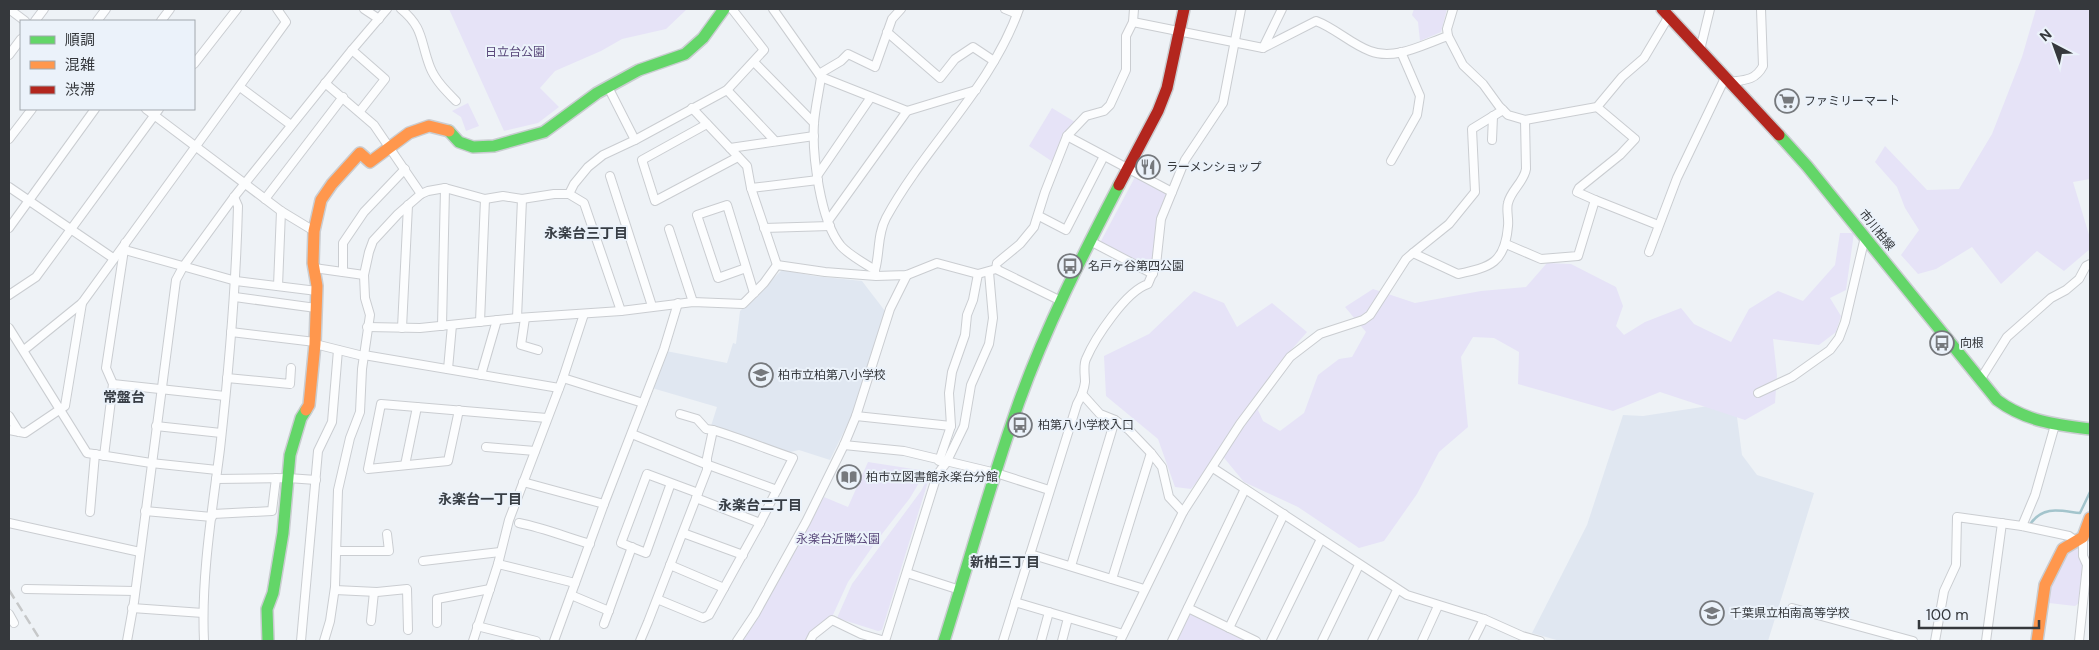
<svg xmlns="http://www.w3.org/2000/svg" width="2099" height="650" font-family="'DM Sans','Noto Sans JP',sans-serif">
	<rect width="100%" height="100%" fill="#eef2f6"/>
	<!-- built -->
	<g fill="#e0e7f1">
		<path d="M782 270 814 276 862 281 885 311 852 415 830 460 799 450 786 453 760 444 749 438 711 426 717 407 652 388 666 351 727 363 733 343 736 344 740 311Z"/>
		<path d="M1735 402 1742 455 1757 475 1814 493 1768 641H1560L1532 633 1587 525 1623 415 1643 416Z"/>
	</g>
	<!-- green -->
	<g fill="#e6e3f7">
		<path d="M449 9H687L666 29 622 39 601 51 555 71 540 88 559 107 538 123 504 131Z"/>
		<path d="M1414 9H1447L1441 32 1420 41 1418 22 1412 15Z"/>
		<path d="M2036 9H2090V179L2073 182 2090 238V249L2064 271 2037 251 2001 284 1972 247 1936 269 1918 274 1901 255 1919 230 1905 208 1897 187 1875 162 1885 146 1927 190 1959 189 1992 134 2022 57Z"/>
		<path d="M468 103 479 126 466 131 461 117 452 111Z"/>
		<path d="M1052 108 1075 122 1053 162 1029 146Z"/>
		<path d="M1135 177 1165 192 1167 196 1153 265 1152 268 1148 269 1100 243Z"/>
		<path d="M1840 233H1854L1846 290 1830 298 1841 316 1836 332 1819 345 1773 339 1777 375 1775 403 1745 420 1660 392 1613 411 1518 384 1519 352 1494 338 1473 337 1461 357 1468 427 1439 452 1417 494 1384 541 1359 548 1298 507 1244 482 1220 453 1191 489 1175 487 1158 439 1106 396 1104 356 1149 334 1194 291 1224 303 1237 327 1272 303 1307 332 1286 356 1258 410 1263 421 1280 431 1304 413 1318 375 1339 359 1352 357 1366 332 1345 307 1373 289 1415 303 1481 291 1526 287 1547 263 1571 264 1616 287 1623 306 1616 326 1624 335 1645 322 1681 308 1694 324 1731 342 1749 309 1778 291 1803 301 1835 265Z"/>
		<path d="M868 462 926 471 910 498 875 543 848 582 832 617 808 641H742L785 570 824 497 848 507Z"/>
		<path d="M931 472 882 630 878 631 837 618 852 584 921 491Z"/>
		<path d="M2075 545C2088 557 2081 587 2079 603L2075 606 2049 603 2047 599C2052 580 2060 559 2075 545Z"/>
		<path d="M1192 614 1247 641H1176L1188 616Z"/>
	</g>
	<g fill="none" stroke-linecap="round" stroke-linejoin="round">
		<!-- stream -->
		<path stroke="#a3c4cc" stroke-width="2.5" d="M2031 523C2044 505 2061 511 2080 513L2090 492"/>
		<!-- street casing -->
		<g stroke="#cacdd1" stroke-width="10">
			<g id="street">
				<path d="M9 9 25 21"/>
				<path d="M364 9 379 19"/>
				<path d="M401 9C424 28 420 41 430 67 435 80 446 91 456 101"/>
				<path d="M773 9 821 77 907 111"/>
				<path d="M1005 9 1017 14"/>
				<path d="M35 21 44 9"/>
				<path d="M97 21 106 9"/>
				<path d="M161 21 170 9"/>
				<path d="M1133 22 1263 48 1316 21C1335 28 1351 44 1370 51 1395 61 1424 44 1448 36L1447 29 1453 9"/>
				<path d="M887 32 940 78 955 59 973 47 994 61"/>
				<path d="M1448 36 1463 65 1483 84 1499 106 1508 115 1525 120 1597 107 1622 77 1644 58 1669 16"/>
				<path d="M1263 48 1282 9"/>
				<path d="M1700 50 1710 9"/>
				<path d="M9 55 21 39"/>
				<path d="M754 62 814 123"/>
				<path d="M194 64 237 9"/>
				<path d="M819 74 841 61 848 54 875 67 892 19 901 9"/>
				<path d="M821 77C819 92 815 108 814 123 812 154 820 221 841 246 849 255 864 263 875 270V274"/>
				<path d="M1729 82C1744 80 1755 81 1763 66L1761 9"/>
				<path d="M325 83 374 125 421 194"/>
				<path d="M240 87 291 125"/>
				<path d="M608 87 635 140"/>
				<path d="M727 90 775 141"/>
				<path d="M692 108 747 166 751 188 777 265"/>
				<path d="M146 109 281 211 314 231"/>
				<path d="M360 111 385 79 352 50 387 9"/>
				<path d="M707 124 642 160 655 201 738 157"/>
				<path d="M1067 136 1172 192"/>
				<path d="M9 139 32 109"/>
				<path d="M1492 140 1493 116"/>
				<path d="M730 148 814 136"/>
				<path d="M1391 161 1417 115 1420 96 1401 52"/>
				<path d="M610 176 652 306"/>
				<path d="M817 176 871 97"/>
				<path d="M9 187 113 258"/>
				<path d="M751 188 818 180"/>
				<path d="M569 194 584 203 621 311"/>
				<path d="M265 199 343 97"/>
				<path d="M1595 200 1577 192 1579 188 1620 155 1635 139 1597 107"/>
				<path d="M1039 216 1066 230 1104 156"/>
				<path d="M828 221 907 111 976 90"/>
				<path d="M9 228 95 109"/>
				<path d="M764 228 830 226"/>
				<path d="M669 229 693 302"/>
				<path d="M1090 241 1153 274"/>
				<path d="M1506 244 1541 259 1578 256 1595 200 1658 225"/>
				<path d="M125 250 236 281 317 291"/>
				<path d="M1649 252 1677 178 1725 78"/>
				<path d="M1413 253 1449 224 1475 192 1472 129 1503 110"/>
				<path d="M777 265 825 272 876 276 907 275 937 263 978 274 996 269 1061 301"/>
				<path d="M314 268 364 275"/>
				<path d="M746 268 718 278 697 215 727 205 754 293"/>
				<path d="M996 269 997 263 1020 244 1034 227 1045 192 1067 136 1086 116 1104 111 1110 105 1126 70V36L1133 22 1134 9"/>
				<path d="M875 270C880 253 877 235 886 218 925 146 991 88 1019 9"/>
				<path d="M343 272V243L364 212 405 169"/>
				<path d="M278 286 281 211"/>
				<path d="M9 295 36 277 159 109"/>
				<path d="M235 297 316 308"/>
				<path d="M517 318 522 199"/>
				<path d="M525 318 521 345 538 350"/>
				<path d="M480 322 485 199"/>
				<path d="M442 326 445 188"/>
				<path d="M367 327 420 328 517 318 621 311 693 302 743 304 764 283 777 265"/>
				<path d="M9 328 87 453 151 463 217 470"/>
				<path d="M402 328 408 205"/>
				<path d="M231 332 315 342"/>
				<path d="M315 344 363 356"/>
				<path d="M24 350 82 303 286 22 277 9"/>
				<path d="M364 355 559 388"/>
				<path d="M448 369 452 325"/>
				<path d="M481 375 497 320"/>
				<path d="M227 378 290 384 291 368"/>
				<path d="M563 378 643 403"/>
				<path d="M1980 380 2007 337 2051 298 2066 290 2079 279 2086 266 2090 264"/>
				<path d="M113 384 225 396"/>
				<path d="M1758 393 1792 377 1830 350 1839 338 1845 322 1865 237"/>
				<path d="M1082 394 1100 414 1115 420 1129 430 1151 453 1162 467 1169 497 1183 512"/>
				<path d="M459 410 448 461 368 469 381 404 547 418"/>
				<path d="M680 414 697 419 706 429 713 430"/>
				<path d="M9 416 19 432"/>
				<path d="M856 416 951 426"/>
				<path d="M156 426 221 433"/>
				<path d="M9 430 25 433 65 406 82 303"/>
				<path d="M632 434 703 463 777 490"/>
				<path d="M844 445 904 451 996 473 1049 490"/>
				<path d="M486 447 535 451"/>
				<path d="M104 456 113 384 106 368 125 243"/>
				<path d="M939 461 951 426 949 393 952 372 965 335 967 315 973 300 978 274"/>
				<path d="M405 465 417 407"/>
				<path d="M1213 468 1407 595 1484 619 1522 636 1540 641"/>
				<path d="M216 479 288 478 316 480"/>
				<path d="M523 482 604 504"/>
				<path d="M671 483 646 553 621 543 647 474 698 493"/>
				<path d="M696 498 760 523"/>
				<path d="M145 511 212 517"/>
				<path d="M90 512 95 454"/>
				<path d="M213 514 272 511 276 478"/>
				<path d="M9 523 140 552"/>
				<path d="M519 523C544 528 566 537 590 544"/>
				<path d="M2022 526 2035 495 2055 425"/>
				<path d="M683 533 743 555"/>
				<path d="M337 551H389L387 534"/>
				<path d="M1030 554 1144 589"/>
				<path d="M423 561 500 552"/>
				<path d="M498 564 575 583"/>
				<path d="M670 565 724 588"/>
				<path d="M1071 566 1115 420"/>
				<path d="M907 573 960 590"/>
				<path d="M1112 579 1151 453"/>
				<path d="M26 589 135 591"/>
				<path d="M335 590 377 592 407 589 408 630"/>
				<path d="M571 595 609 611"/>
				<path d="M1015 602 1123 634"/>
				<path d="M132 608 203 613"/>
				<path d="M1188 608 1256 641"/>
				<path d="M1792 608 1913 641"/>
				<path d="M9 614 14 623"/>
				<path d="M371 621 374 592"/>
				<path d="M437 623V599L490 589"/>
				<path d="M604 624 632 547"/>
				<path d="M477 626 536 641"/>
				<path d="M1229 628 1284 514"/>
				<path d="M127 641 134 602 176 280 183 267 234 197 352 50"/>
				<path d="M204 641C201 577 212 512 220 449 229 368 236 288 238 206L234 197"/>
				<path d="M301 641 318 451 332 422 338 350"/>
				<path d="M324 641 330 621 335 587 338 490 350 438 360 412 362 369 370 315 365 298 364 275 369 252 373 241 398 214 421 194 428 191 445 188 485 199 503 196 522 199 554 194H569L574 184 588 167 603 155 635 140 727 90 764 50 732 9"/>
				<path d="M473 641 498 564 509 520 563 378 584 314"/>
				<path d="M554 641 604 504 664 349 678 303"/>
				<path d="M640 641 648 622 707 470V458L713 430C740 438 766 449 793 458L760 523 709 615 703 618 657 599"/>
				<path d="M737 641 755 614 806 522 844 445 856 416 890 309 907 275"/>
				<path d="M810 641 813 635 832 620 861 634 885 641 937 475 946 463 964 426 971 385 989 344 993 318 989 272"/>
				<path d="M1003 641 1077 404C1081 397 1084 391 1085 382 1085 375 1083 365 1086 359 1095 338 1126 291 1148 284L1156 265 1161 219 1185 160 1223 103 1241 9"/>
				<path d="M1041 641 1049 612"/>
				<path d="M1062 641 1068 618"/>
				<path d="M1120 641 1183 512 1240 424 1290 357 1320 334 1363 320 1370 315 1406 259 1413 253 1458 274C1491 267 1505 263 1508 226 1509 219 1506 210 1508 203 1511 190 1524 182 1526 169L1525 120"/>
				<path d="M1172 641 1245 489"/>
				<path d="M1271 641 1321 539"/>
				<path d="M1322 641 1359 565"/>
				<path d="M1372 641 1397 590"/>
				<path d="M1422 641 1438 606"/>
				<path d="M1473 641 1484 619"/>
				<path d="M1935 641 1944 591 1956 565 1957 517 2022 526 2069 536 2075 540"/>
				<path d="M1986 641 2002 523"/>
				<path d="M2079 641 2087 565 2083 556V537"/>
			</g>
		</g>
		<!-- fast casing -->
		<g stroke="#cacdd1" stroke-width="14">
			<g id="fast">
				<path d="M449 131 459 142 473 147 494 146 544 132 597 93 639 70 685 54 703 38 724 9"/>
				<path d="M1779 135 1807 166 1997 400C2025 421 2056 425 2090 429"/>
				<path d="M268 641 267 609 273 593 283 533 290 455 301 418 306 410"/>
				<path d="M944 641C969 562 991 481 1019 402 1046 327 1082 256 1119 185"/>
			</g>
		</g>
		<!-- slow casing -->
		<g stroke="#cacdd1" stroke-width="14">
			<g id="slow">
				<path d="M306 410 309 405 315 344 317 286 313 263 314 231 321 200 332 184 360 153 370 162 409 133 429 126 449 131"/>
				<path d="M2037 641 2045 585 2063 549 2083 537 2090 518"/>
			</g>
		</g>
		<!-- jam casing -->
		<g stroke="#cacdd1" stroke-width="14">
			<g id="jam">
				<path d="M1662 9 1779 135"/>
				<path d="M1119 185 1158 111 1167 88 1184 9"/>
			</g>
		</g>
		<!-- street -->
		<use href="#street" stroke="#fcfdfe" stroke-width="8"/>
		<!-- fast -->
		<use href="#fast" stroke="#63d668" stroke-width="11"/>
		<!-- slow -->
		<use href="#slow" stroke="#ff974d" stroke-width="11"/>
		<!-- jam -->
		<use href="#jam" stroke="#b3261e" stroke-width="11"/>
		<!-- rail -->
		<path stroke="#c6c8c9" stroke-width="2.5" stroke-dasharray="10 5" stroke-linecap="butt" d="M9 590 41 641"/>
	</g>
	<!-- icons -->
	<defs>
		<g id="supermarket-ring" transform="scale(1.25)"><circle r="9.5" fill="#ebf2fa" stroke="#76797d" stroke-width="1.5"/><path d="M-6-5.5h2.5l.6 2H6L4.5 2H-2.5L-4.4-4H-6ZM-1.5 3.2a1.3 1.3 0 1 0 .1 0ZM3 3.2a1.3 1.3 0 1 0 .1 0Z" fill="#76797d"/></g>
		<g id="restaurant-ring" transform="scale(1.25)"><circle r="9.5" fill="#ebf2fa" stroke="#76797d" stroke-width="1.5"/><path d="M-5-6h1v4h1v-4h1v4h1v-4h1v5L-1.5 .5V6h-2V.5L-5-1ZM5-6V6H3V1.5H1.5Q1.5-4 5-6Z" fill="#76797d"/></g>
		<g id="bus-ring" transform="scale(1.25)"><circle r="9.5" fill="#ebf2fa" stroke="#76797d" stroke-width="1.5"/><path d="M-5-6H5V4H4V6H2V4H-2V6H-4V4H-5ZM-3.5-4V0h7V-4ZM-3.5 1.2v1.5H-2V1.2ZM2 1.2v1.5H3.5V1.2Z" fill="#76797d"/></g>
		<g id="school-ring" transform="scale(1.25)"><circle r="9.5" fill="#ebf2fa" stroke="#76797d" stroke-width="1.5"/><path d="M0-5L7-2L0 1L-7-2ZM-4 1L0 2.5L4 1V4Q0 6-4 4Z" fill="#76797d"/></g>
		<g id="library-ring" transform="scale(1.25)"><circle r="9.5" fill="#ebf2fa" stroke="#76797d" stroke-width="1.5"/><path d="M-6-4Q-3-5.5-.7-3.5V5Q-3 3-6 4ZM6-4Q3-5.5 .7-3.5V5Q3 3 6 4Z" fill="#76797d"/></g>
	</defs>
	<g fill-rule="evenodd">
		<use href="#supermarket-ring" x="1787" y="101"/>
		<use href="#restaurant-ring" x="1148" y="167"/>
		<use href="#bus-ring" x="1070" y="266"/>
		<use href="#bus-ring" x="1942" y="343"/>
		<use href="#school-ring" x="761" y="375"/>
		<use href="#bus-ring" x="1020" y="425"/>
		<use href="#library-ring" x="849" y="477"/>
		<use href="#school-ring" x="1712" y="613"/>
	</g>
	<g text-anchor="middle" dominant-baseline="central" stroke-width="4" stroke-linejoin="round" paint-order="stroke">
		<!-- park labels -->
		<g font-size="12" fill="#59487a" stroke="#ebf2fa">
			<text x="515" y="52">日立台公園</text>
			<text x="838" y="539">永楽台近隣公園</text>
		</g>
		<!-- poi labels -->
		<g font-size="12" fill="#35383c" stroke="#ebf2fa" text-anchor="start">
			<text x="1804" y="101">ファミリーマート</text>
			<text x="1166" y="167">ラーメンショップ</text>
			<text x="1088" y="266">名戸ヶ谷第四公園</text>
			<text x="1960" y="343">向根</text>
			<text x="778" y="375">柏市立柏第八小学校</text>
			<text x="1038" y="425">柏第八小学校入口</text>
			<text x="866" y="477">柏市立図書館永楽台分館</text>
			<text x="1730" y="613">千葉県立柏南高等学校</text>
		</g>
		<!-- street labels -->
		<g font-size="12" fill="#35383c" stroke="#ebf2fa">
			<text transform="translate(1877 230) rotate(51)">市川柏線</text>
		</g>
		<!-- neighbourhood labels -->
		<g font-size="14" font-weight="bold" fill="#383e45" stroke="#ebf2fa">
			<text x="586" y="233">永楽台三丁目</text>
			<text x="124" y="397">常盤台</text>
			<text x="480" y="499">永楽台一丁目</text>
			<text x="760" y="505">永楽台二丁目</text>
			<text x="1005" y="562">新柏三丁目</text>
		</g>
	</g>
	<!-- border -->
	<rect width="2099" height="650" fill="none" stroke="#35383c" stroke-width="20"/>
	<!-- legend -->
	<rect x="20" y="20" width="175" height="90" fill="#ebf2fa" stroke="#a2a8ae"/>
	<rect x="30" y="36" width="25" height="8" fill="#63d668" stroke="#a2a8ae"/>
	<text x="65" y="45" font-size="15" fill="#35383c">順調</text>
	<rect x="30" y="61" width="25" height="8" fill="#ff974d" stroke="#a2a8ae"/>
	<text x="65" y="70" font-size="15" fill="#35383c">混雑</text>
	<rect x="30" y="86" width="25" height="8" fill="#b3261e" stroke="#a2a8ae"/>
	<text x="65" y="95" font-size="15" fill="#35383c">渋滞</text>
	<!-- north arrow -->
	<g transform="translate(2054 45) rotate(319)" stroke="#ebf2fa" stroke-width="4" paint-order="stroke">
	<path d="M0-4L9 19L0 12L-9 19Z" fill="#35383c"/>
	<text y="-8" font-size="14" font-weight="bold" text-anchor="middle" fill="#35383c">N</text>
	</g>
	<!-- scale -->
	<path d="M1919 620v8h120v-8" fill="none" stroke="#35383c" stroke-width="2.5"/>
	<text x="1926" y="620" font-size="15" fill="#35383c" stroke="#ebf2fa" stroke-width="4" paint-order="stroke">100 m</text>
</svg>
